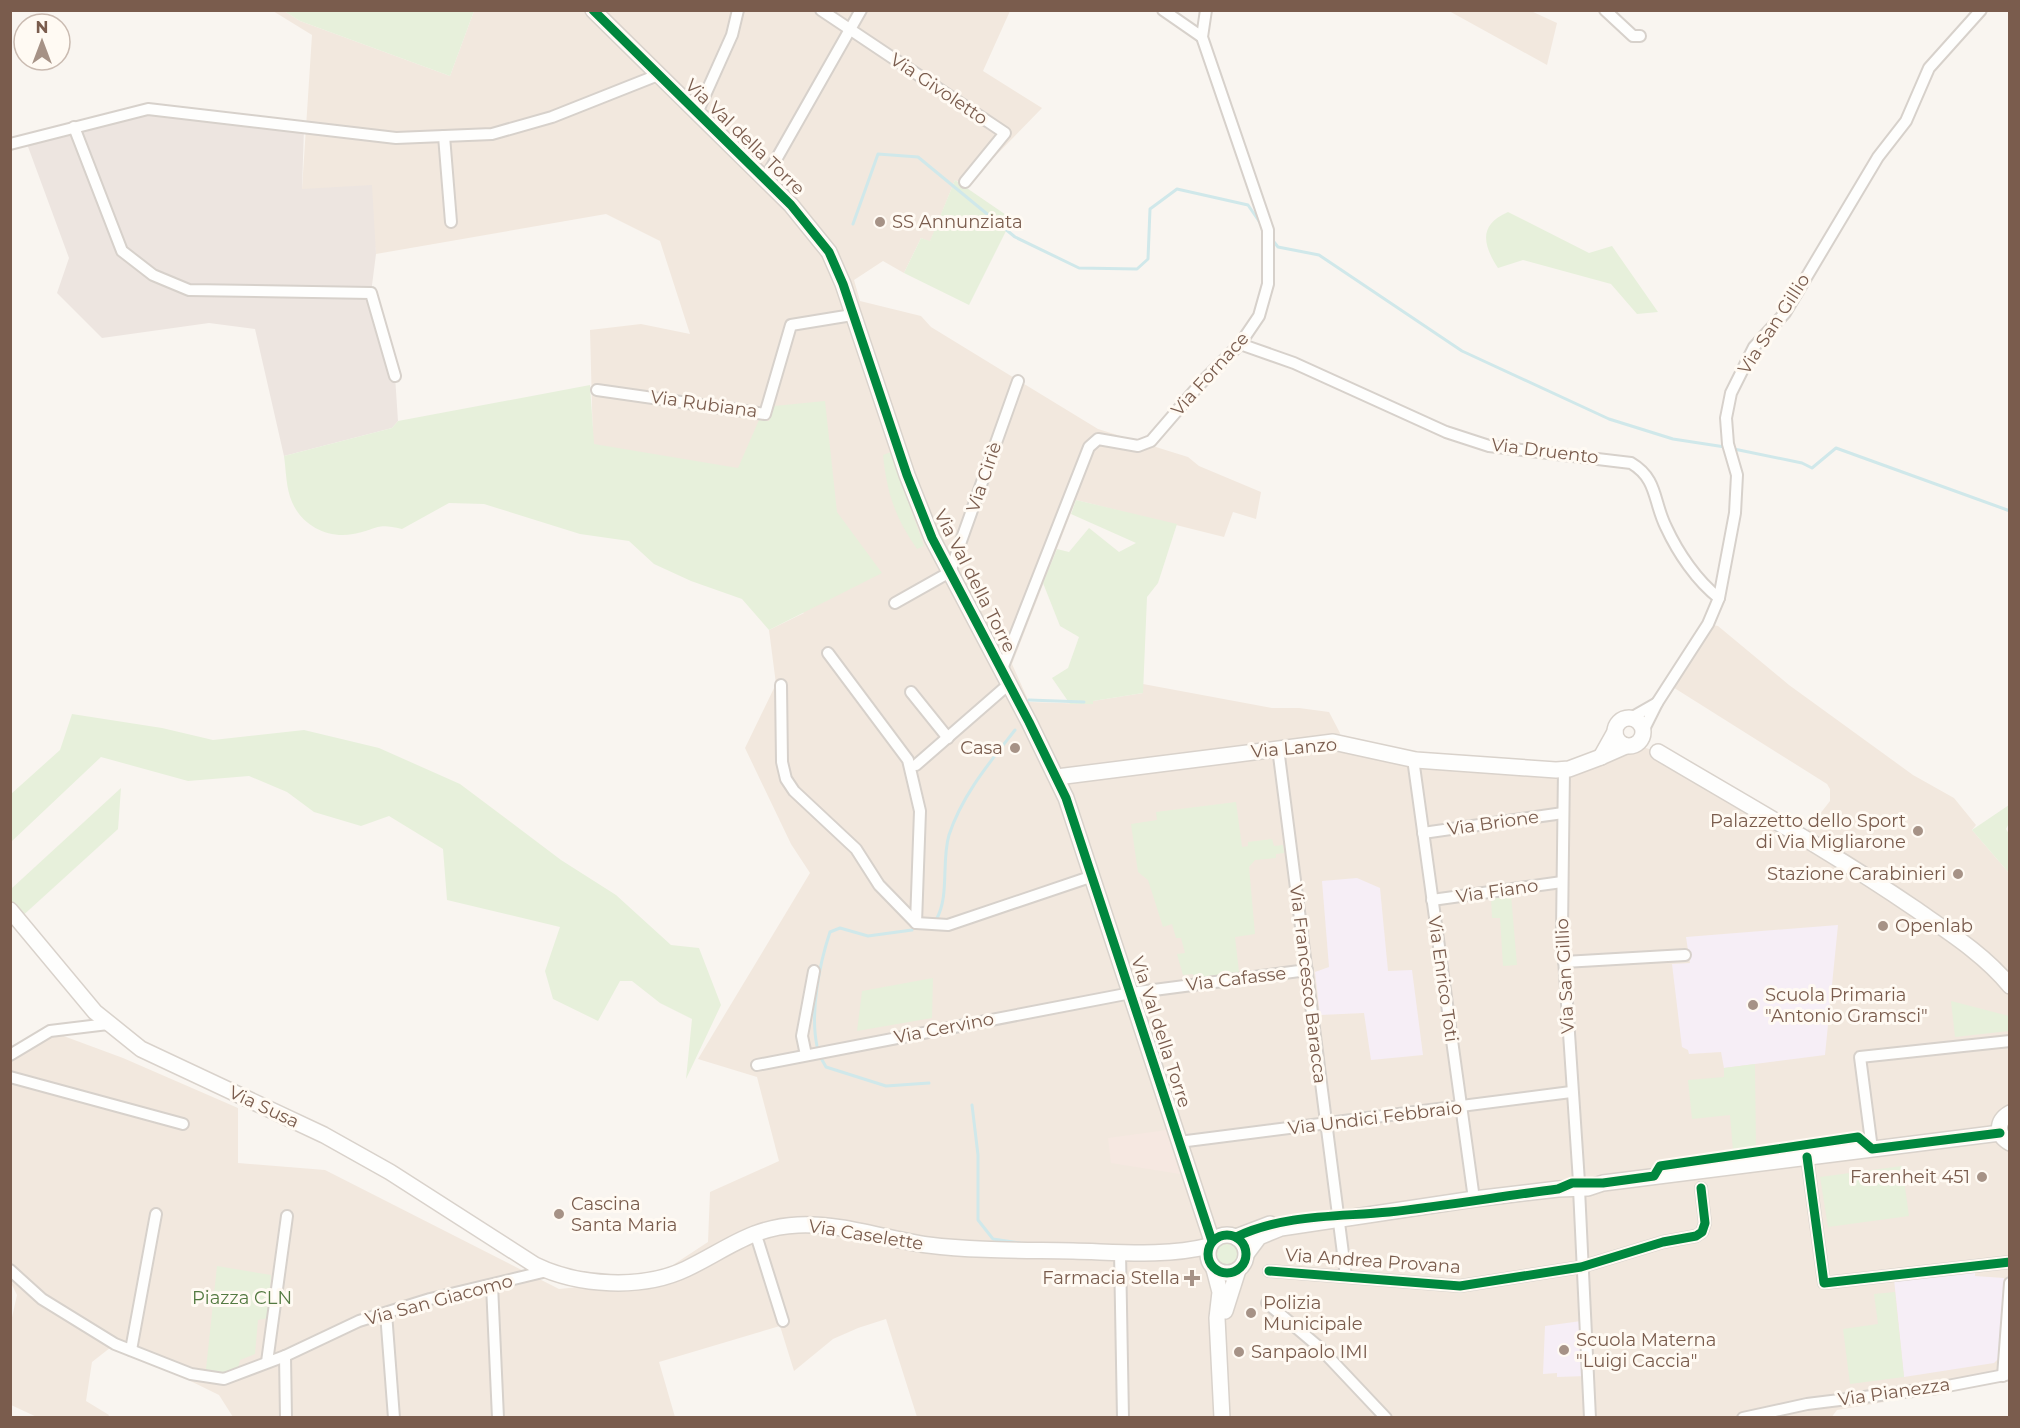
<svg xmlns="http://www.w3.org/2000/svg" width="2020" height="1428" font-family="Montserrat,sans-serif">
	<rect width="100%" height="100%" fill="#f9f5f0"/>
	<!-- residential -->
	<g fill="#f2e8de">
		<path d="M273 11H284L300 21 450 76 474 11H1010L983 71 1042 108 966 186 955 180 930 242 921 238 904 273 883 261 854 280 860 301 921 316 931 327 1098 429 1188 457 1199 466 1261 492 1256 519 1233 512 1224 537 1076 500 1012 664 1029 702 1093 704V701L1143 693V684L1272 708H1299L1329 712 1340 733 1338 742 1416 760 1556 770 1629 748 1643 747 1658 752 1802 837 1830 801V789L1827 784 1668 684 1708 624 1718 626 1789 685 1913 775 1954 798 1976 825 1972 830 2009 873V1381L1837 1410 1831 1418 917 1417 886 1319 858 1328 833 1339 794 1371 780 1326 659 1362 675 1417H233L219 1395 115 1344 92 1362 86 1401 109 1415 108 1417 39 1418 11 1405V1322L17 1295 11 1283V1055L50 1031 123 1058 238 1108V1163L325 1170 559 1289 650 1280 708 1242 710 1192 779 1161 757 1077 698 1059 810 873 791 844 745 748 776 684 769 630 804 613 593 444 590 330 641 324 690 334 660 241 606 214 376 254 372 222 302 189 312 35Z"/>
		<path d="M1449 11H1531L1557 23 1547 65Z"/>
	</g>
	<!-- commercial -->
	<path fill="#f6e8e1" d="M1167 1130 1180 1174 1111 1163 1108 1138Z"/>
	<!-- industrial -->
	<path fill="#ede5e0" d="M129 112 304 128 302 189 372 185 376 254 371 293 395 376 398 421 392 428 284 456 255 329 209 323 102 338 57 293 69 258 27 144Z"/>
	<!-- education -->
	<g fill="#f6eef6">
		<path d="M1357 878 1380 888 1388 971 1412 970 1423 1055 1371 1060 1364 1013 1320 1015 1315 972 1329 967 1322 881Z"/>
		<path d="M1838 925 1825 1055 1724 1068 1721 1052 1689 1054 1688 1050 1682 1047 1672 964 1690 963 1686 937Z"/>
		<path d="M1975 1271V1276L2004 1278 1999 1358 1994 1363 1904 1377 1894 1279Z"/>
		<path d="M1581 1321 1586 1376 1557 1377V1373L1543 1374 1545 1326Z"/>
	</g>
	<!-- green -->
	<g fill="#e7f0db">
		<path d="M284 11H474L450 76 300 21Z"/>
		<path d="M955 180 1012 219 969 305 904 273 921 238 930 241Z"/>
		<path d="M1508 212 1589 253 1612 246 1658 312 1637 314 1611 284 1523 260 1498 268C1483 245 1478 225 1508 212Z"/>
		<path d="M590 385 594 444 738 468 759 420 769 421 774 406 825 401 837 512 882 573 769 630 742 599 691 581 654 564 629 541 580 534 484 504 449 503 402 529C375 522 377 530 353 534 329 539 302 526 292 502 286 489 286 470 284 456L392 428 398 421Z"/>
		<path d="M891 452 924 546 917 549C895 517 887 494 883 455Z"/>
		<path d="M1076 500 1177 524 1158 583 1147 597 1143 693 1093 701V704H1070L1052 678 1068 668 1079 637 1060 626 1043 583 1057 549 1069 552 1089 528 1119 552 1136 543 1071 514Z"/>
		<path d="M72 714 162 728 213 740 304 730 379 748 460 784 561 860 616 895 671 945 699 948 721 1005 686 1079 692 1019 660 1003 632 981H620L598 1021 553 999 545 971 560 927 447 900 443 849 389 816 361 826 314 812 287 792 249 776 188 781 101 757 11 842V794L60 750Z"/>
		<path d="M121 788 118 829 19 919 11 910V889Z"/>
		<path d="M1236 802 1242 847 1248 846V842L1272 839 1274 846 1283 845 1284 853 1276 854V858L1255 860 1249 867 1255 934 1235 937 1239 972 1194 978 1193 974 1183 975 1177 954 1185 953 1181 938H1176L1172 924 1163 927 1148 880 1138 872 1131 824 1157 820 1156 812Z"/>
		<path d="M2009 805V823L2006 829 2009 834V873L1972 830Z"/>
		<path d="M1511 895 1517 965 1503 966 1500 918H1492L1491 897Z"/>
		<path d="M933 978 932 1018 857 1031 862 991Z"/>
		<path d="M1951 1001 2009 1016V1031L1955 1037Z"/>
		<path d="M1755 1064 1756 1148 1733 1151 1730 1115 1692 1119 1688 1080 1724 1077V1068Z"/>
		<path d="M1902 1166 1909 1216 1828 1227 1820 1177Z"/>
		<circle cx="1226" cy="1254" r="12"/>
		<path d="M217 1266 271 1275 268 1318 258 1320 255 1354 240 1360 237 1374 224 1379 206 1369Z"/>
		<path d="M1895 1292 1904 1377 1850 1384 1843 1329 1878 1324 1874 1294Z"/>
	</g>
	<g fill="none" stroke-linecap="round" stroke-linejoin="round">
		<!-- stream -->
		<g stroke="#d0e8ea" stroke-width="3">
			<path d="M853 224 878 154 918 157 1015 237 1079 268 1137 269 1148 259 1150 209 1177 189 1248 205 1261 224"/>
			<path d="M1274 242 1278 247 1319 255 1462 351 1609 419 1673 439 1725 447"/>
			<path d="M1734 449 1802 463 1812 468 1836 448 2010 511"/>
			<path d="M1029 700 1084 702"/>
			<path d="M936 920C950 896 941 862 949 835 962 795 990 762 1015 730"/>
			<path d="M817 1046C810 1013 819 965 830 932L840 928 868 936 912 930"/>
			<path d="M821 1058 826 1067 886 1086 929 1083"/>
			<path d="M972 1105 978 1155V1220L993 1239 1020 1243"/>
		</g>
		<!-- street casing -->
		<g stroke="#d7d1cb" stroke-width="14">
			<g id="street">
				<path d="M821 10 1005 133 965 182"/>
				<path d="M1163 10 1202 37"/>
				<path d="M1605 10 1633 36H1640"/>
				<path d="M697 113 732 35 738 10"/>
				<path d="M74 127 122 251 153 275 189 290 371 293 395 376"/>
				<path d="M444 136 451 222"/>
				<path d="M10 144 148 109 396 138 492 134 552 117 658 75"/>
				<path d="M765 179 861 10"/>
				<path d="M1240 344 1294 363 1446 432 1489 446 1631 463C1658 479 1653 501 1666 527 1678 553 1697 581 1719 598"/>
				<path d="M597 390 765 414 791 325 852 315"/>
				<path d="M895 603 950 572 1018 381"/>
				<path d="M828 653 908 760 920 811 916 923"/>
				<path d="M1002 669 1089 447 1098 439 1138 446 1151 441 1201 383 1240 344 1259 316 1268 284V230L1202 37 1206 10"/>
				<path d="M781 685 782 762 786 779 794 791 856 849 879 885 916 923 948 925 1093 876"/>
				<path d="M911 692 948 738"/>
				<path d="M1657 703 1708 624 1719 598 1735 513 1737 475 1728 444 1726 418 1731 393 1754 347 1785 313 1878 157 1906 121 1929 68 1981 10"/>
				<path d="M1629 719 1657 703 1643 731"/>
				<path d="M1278 748 1346 1277"/>
				<path d="M1416 760 1414 766 1474 1199"/>
				<path d="M916 765 1009 684"/>
				<path d="M1564 769 1562 929 1579 1182"/>
				<path d="M1423 833 1563 813"/>
				<path d="M1432 900 1562 882"/>
				<path d="M1564 962 1685 955"/>
				<path d="M10 1055 50 1031 108 1024"/>
				<path d="M806 1055 802 1036 814 971"/>
				<path d="M757 1065 1131 993 1307 970"/>
				<path d="M10 1077 183 1124"/>
				<path d="M1179 1142 1571 1092"/>
				<path d="M1872 1149 1860 1057 2010 1041"/>
				<path d="M1807 1157 1824 1283 2010 1262"/>
				<path d="M1579 1189 1590 1418"/>
				<path d="M755 1232 783 1321"/>
				<path d="M1120 1252 1123 1418"/>
				<path d="M10 1270 42 1299 115 1344 191 1374 224 1379 285 1356 359 1321 430 1299 547 1271"/>
				<path d="M1269 1271 1460 1286 1581 1267 1663 1242 1696 1236 1702 1232 1705 1223 1701 1188"/>
				<path d="M492 1285 498 1418"/>
				<path d="M1267 1303 1319 1347 1386 1418"/>
				<path d="M386 1313 394 1418"/>
				<path d="M131 1350 156 1214"/>
				<path d="M285 1356 286 1418"/>
				<path d="M267 1362 287 1216"/>
				<path d="M2003 1376 2010 1283"/>
				<path d="M1743 1418 1807 1404 1937 1388 2010 1374"/>
			</g>
		</g>
		<!-- secondary casing -->
		<g stroke="#d9d2cb" stroke-width="18">
			<g id="secondary">
				<path d="M593 10 791 205 829 252 843 284 907 475 932 538 1029 722 1066 798 1212 1241"/>
				<circle cx="1629" cy="732" r="14"/>
				<path d="M1615 732 1601 757 1626 746"/>
				<path d="M1658 752C1744 803 1832 852 1914 908 1947 931 1984 954 2010 986"/>
				<path d="M1057 777 1333 742 1416 760 1556 770 1569 769 1601 757"/>
				<path d="M10 910 95 1012 141 1049 324 1135 390 1172 535 1265C578 1286 642 1290 686 1269 726 1250 751 1227 798 1225 842 1223 885 1239 928 1245 976 1251 1025 1250 1073 1251 1118 1252 1165 1257 1209 1246"/>
				<path d="M2010 1113C1996 1121 1996 1135 2010 1143"/>
				<circle cx="1227" cy="1254" r="19"/>
				<path d="M1236 1237 1270 1224"/>
				<path d="M1247 1253 1259 1237 1281 1228 1474 1199 1558 1189 1588 1188 1603 1183 2000 1133"/>
				<path d="M1214 1269 1220 1292 1217 1318 1222 1418"/>
				<path d="M1225 1311 1238 1270"/>
			</g>
		</g>
		<!-- street -->
		<use href="#street" stroke="#fefefd" stroke-width="10"/>
		<!-- secondary -->
		<use href="#secondary" stroke="#fefefd" stroke-width="15"/>
		<!-- cycleway casing -->
		<g stroke="#fffaf3" stroke-width="13">
			<g id="cycleway">
				<path d="M593 10 791 205 829 252 843 284 907 475 932 538 1029 722 1066 798 1212 1241"/>
				<path d="M1807 1157 1824 1283 2010 1262"/>
				<circle cx="1227" cy="1254" r="19"/>
				<path d="M1236 1237C1285 1214 1337 1217 1389 1212 1446 1206 1502 1196 1558 1189L1572 1183H1603L1654 1176 1660 1166 1858 1137 1872 1149 2000 1133"/>
				<path d="M1269 1271 1460 1286 1581 1267 1663 1242 1696 1236 1702 1232 1705 1223 1701 1188"/>
			</g>
		</g>
		<!-- cycleway -->
		<use href="#cycleway" stroke="#00873e" stroke-width="9"/>
	</g>
	<!-- markers -->
	<g fill="#a69286" stroke="#fffaf3" stroke-width="2">
		<circle cx="880" cy="222" r="6"/>
		<circle cx="1015" cy="748" r="6"/>
		<circle cx="1918" cy="831" r="6"/>
		<circle cx="1958" cy="874" r="6"/>
		<circle cx="1883" cy="926" r="6"/>
		<circle cx="1753" cy="1005" r="6"/>
		<circle cx="1982" cy="1177" r="6"/>
		<circle cx="559" cy="1214" r="6"/>
		<path d="M1189 1269h6v6h6v6h-6v6h-6v-6h-6v-6h6z"/>
		<circle cx="1251" cy="1313" r="6"/>
		<circle cx="1564" cy="1350" r="6"/>
		<circle cx="1239" cy="1352" r="6"/>
	</g>
	<g text-anchor="middle" dominant-baseline="central" stroke-width="6" stroke-linejoin="round" paint-order="stroke">
		<!-- street labels -->
		<g font-size="18" fill="#7a5c4d" stroke="#fffaf3">
			<text transform="translate(939 89) rotate(34)">Via Givoletto</text>
			<text transform="translate(745 137) rotate(44)">Via Val della Torre</text>
			<text transform="translate(1774 324) rotate(-57)">Via San Gillio</text>
			<text transform="translate(1210 374) rotate(-48)">Via Fornace</text>
			<text transform="translate(704 404) rotate(8)">Via Rubiana</text>
			<text transform="translate(1545 451) rotate(7)">Via Druento</text>
			<text transform="translate(984 477) rotate(-71)">Via Ciriè</text>
			<text transform="translate(975 581) rotate(63)">Via Val della Torre</text>
			<text transform="translate(1294 748) rotate(-5)">Via Lanzo</text>
			<text transform="translate(1493 823) rotate(-8)">Via Brione</text>
			<text transform="translate(1497 891) rotate(-8)">Via Fiano</text>
			<text transform="translate(1565 976) rotate(-93)">Via San Gillio</text>
			<text transform="translate(1236 979) rotate(-7)">Via Cafasse</text>
			<text transform="translate(1443 979) rotate(82)">Via Enrico Toti</text>
			<text transform="translate(1308 984) rotate(83)">Via Francesco Baracca</text>
			<text transform="translate(944 1028) rotate(-11)">Via Cervino</text>
			<text transform="translate(1161 1032) rotate(72)">Via Val della Torre</text>
			<text transform="translate(264 1107) rotate(25)">Via Susa</text>
			<text transform="translate(1375 1118) rotate(-7)">Via Undici Febbraio</text>
			<text transform="translate(866 1235) rotate(9)">Via Caselette</text>
			<text transform="translate(1373 1261) rotate(4)">Via Andrea Provana</text>
			<text transform="translate(439 1300) rotate(-15)">Via San Giacomo</text>
			<text transform="translate(1894 1392) rotate(-8)">Via Pianezza</text>
		</g>
		<!-- poi labels -->
		<g font-size="18" fill="#7a5c4d" stroke="#fffaf3" text-anchor="start">
			<text x="892" y="222">SS Annunziata</text>
			<text x="1003" y="748" text-anchor="end">Casa</text>
			<text x="1906" y="821" text-anchor="end">Palazzetto dello Sport<tspan x="1906" dy="21">di Via Migliarone</tspan></text>
			<text x="1946" y="874" text-anchor="end">Stazione Carabinieri</text>
			<text x="1895" y="926">Openlab</text>
			<text x="1765" y="995">Scuola Primaria<tspan x="1765" dy="21">"Antonio Gramsci"</tspan></text>
			<text x="1970" y="1177" text-anchor="end">Farenheit 451</text>
			<text x="571" y="1204">Cascina<tspan x="571" dy="21">Santa Maria</tspan></text>
			<text x="1180" y="1278" text-anchor="end">Farmacia Stella</text>
			<text x="1263" y="1303">Polizia<tspan x="1263" dy="21">Municipale</tspan></text>
			<text x="1576" y="1340">Scuola Materna<tspan x="1576" dy="21">"Luigi Caccia"</tspan></text>
			<text x="1251" y="1352">Sanpaolo IMI</text>
		</g>
		<!-- park labels -->
		<g font-size="18" fill="#537a41" stroke="#fffaf3">
			<text x="242" y="1298">Piazza CLN</text>
		</g>
	</g>
	<!-- border -->
	<rect width="2020" height="1428" fill="none" stroke="#7a5c4d" stroke-width="24"/>
	<!-- north arrow -->
	<g transform="translate(42 42)"><circle r="28" fill="#fffaf3" stroke="#cabbb1" stroke-width="1.5"/>
	<path d="M0-4.5L10 22L0 15L-10 22Z" fill="#a69286"/>
	<text y="-9" font-size="16" font-weight="bold" text-anchor="middle" fill="#7a5c4d">N</text>
	</g>
</svg>
